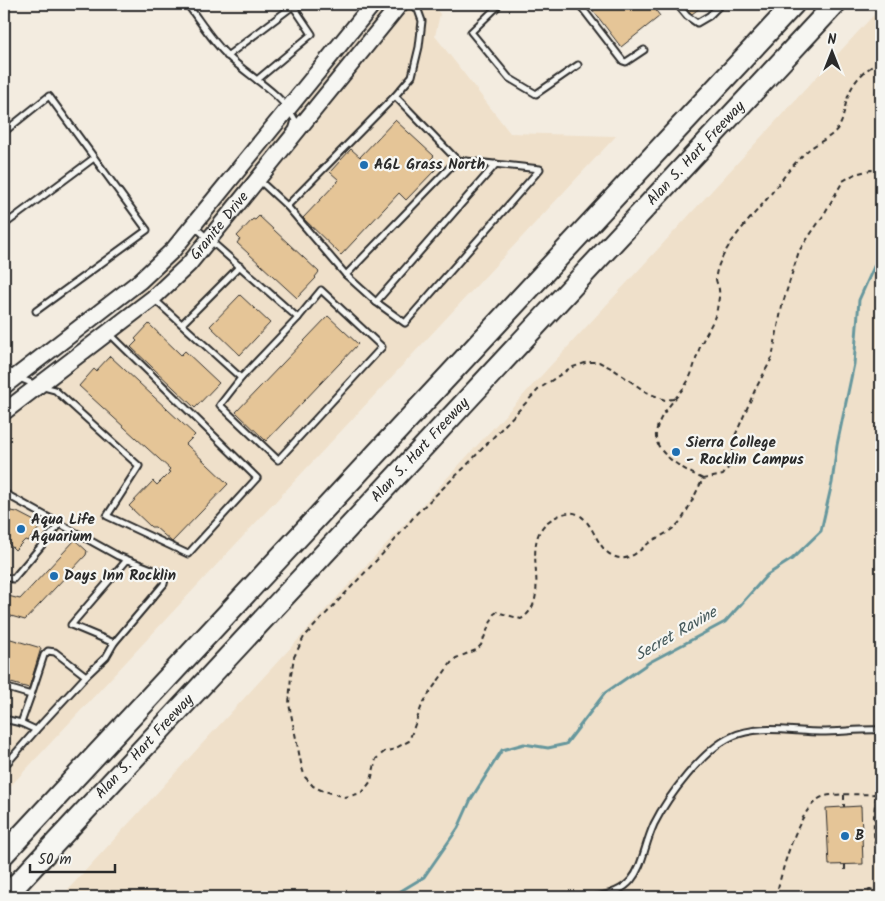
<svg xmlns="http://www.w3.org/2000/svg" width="885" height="901" font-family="Kalam,sans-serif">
	<rect width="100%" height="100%" fill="#f3ece0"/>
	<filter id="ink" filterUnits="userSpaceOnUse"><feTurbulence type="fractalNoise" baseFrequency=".02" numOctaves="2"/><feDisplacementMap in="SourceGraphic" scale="10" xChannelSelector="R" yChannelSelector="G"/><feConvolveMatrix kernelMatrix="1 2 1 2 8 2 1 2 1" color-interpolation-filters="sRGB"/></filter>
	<g filter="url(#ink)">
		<!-- built -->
		<g fill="#efe0ca">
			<path d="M386 4H431L440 14 435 36 510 133 616 136 4 793V402L122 310 189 244Z"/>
			<path d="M881 7V897H61Z"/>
		</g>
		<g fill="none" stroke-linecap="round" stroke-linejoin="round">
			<!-- stream -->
			<path stroke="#66979d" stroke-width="3" d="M391 897 424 877 458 828 471 799 502 750 524 744 548 748 566 744 605 693 650 662 725 622 767 575 792 559 821 531 832 483 837 445 854 364 859 300 881 251"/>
		</g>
		<!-- building -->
		<g fill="#e5c597" stroke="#2b2b2b">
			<path d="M588 4H651L660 16 621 47Z"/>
			<path d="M682 4H705L692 14Z"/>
			<path d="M395 120 434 156 428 162 436 169 406 200 399 193 341 255 303 218 339 180 330 172 351 149 360 157Z"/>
			<path d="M259 216 319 272 315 277 316 278 297 298 237 243 240 239 237 236 253 219 255 220Z"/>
			<path d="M240 295 270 323 240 355 210 326Z"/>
			<path d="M328 316 358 344 266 441 236 412Z"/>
			<path d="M149 324 181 355 185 351 219 383 195 408 131 347 137 341 135 339Z"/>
			<path d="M110 356 195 435 186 444 228 484 172 542 155 527H151L129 506 153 481 157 485 170 472 168 471 170 469 79 386 94 369 96 371Z"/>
			<path d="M11 511 17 512 42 525 28 541 25 540 15 550 4 539V513Z"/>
			<path d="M75 540 87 551 86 555 25 620 4 614V595L20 599Z"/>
			<path d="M4 637 41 648 29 688 4 681Z"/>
			<path d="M861 806 863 864 829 865 826 808Z"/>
		</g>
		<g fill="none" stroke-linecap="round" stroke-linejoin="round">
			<!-- lane casing -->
			<g stroke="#2b2b2b" stroke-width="9">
				<g id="lane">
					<path d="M187 4C200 21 212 41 228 56 250 78 280 91 295 120L293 127"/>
					<path d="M413 4 418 10 422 21 419 47 412 76 395 96 457 160 540 169 405 323 376 302 346 275 457 160"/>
					<path d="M494 4 497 7 471 32 509 78 536 94 578 65"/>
					<path d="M579 4 623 61 626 62 644 50"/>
					<path d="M677 4 687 16 697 23 709 16 721 4"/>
					<path d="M227 56 293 6 312 34 257 80"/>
					<path d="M4 132 49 96 147 230 36 311"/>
					<path d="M259 180 287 206 346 275"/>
					<path d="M287 206 395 96"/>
					<path d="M4 225 94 158"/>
					<path d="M155 300 241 378 220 405 278 460 382 347 321 290 298 318 195 227"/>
					<path d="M376 302 496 164"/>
					<path d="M182 324 240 266"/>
					<path d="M4 367C16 379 38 386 55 390L139 466 107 516 188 554 257 478 109 333"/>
					<path d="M241 378 298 318"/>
					<path d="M4 493 118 556 162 573 165 579 164 584 114 643 106 657 86 676 36 730 8 762 4 765"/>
					<path d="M4 577 13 579 60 524"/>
					<path d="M114 643 71 625 127 560"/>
					<path d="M4 687 31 695 21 723"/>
					<path d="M31 695 44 655 48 651 55 652 86 676"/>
					<path d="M4 719 21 723 36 730"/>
					<path d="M595 897C644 890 638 860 654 824 668 796 703 750 731 737 758 724 792 732 821 732 841 732 861 729 881 730"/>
				</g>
			</g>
			<!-- secondary casing -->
			<g stroke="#2b2b2b" stroke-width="19">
				<g id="secondary">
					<path d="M4 386 140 281 173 250 373 4"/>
					<path id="s1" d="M4 412 153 298 189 264 400 4"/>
				</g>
			</g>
			<!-- highway casing -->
			<g stroke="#2b2b2b" stroke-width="24">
				<g id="highway">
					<path d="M4 854 794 4"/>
					<path id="s2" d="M5 897 835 4"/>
				</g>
			</g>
			<!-- path -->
			<g stroke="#2b2b2b" stroke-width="2" stroke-dasharray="5 4" stroke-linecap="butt">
				<path d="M674 399 665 400 646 392 613 369 599 362H588L570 368 539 389 464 468 417 513 390 546 304 637 294 657 291 675 289 704 302 768 305 777 313 786 321 790 345 797 362 793 371 781 376 759 384 752 392 750 409 741 422 705 432 689 451 663 456 658 476 650 481 645 494 614 497 612 521 619C556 597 515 541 552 519 591 496 590 543 611 555 631 566 641 546 655 539 665 534 675 529 682 519 690 506 696 492 703 479 688 471 654 455 656 434 658 412 680 397 689 379 694 369 696 357 700 347 705 334 714 323 717 309 718 303 720 295 719 290 719 286 716 283 716 279 715 271 721 260 724 254 735 234 752 217 766 200 779 184 790 167 805 153 816 142 832 139 840 125 844 118 844 108 847 100 851 83 865 68 881 62"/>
				<path d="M703 479 723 475 731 464 735 436 755 390 772 358 782 306 799 251 823 216 843 181 855 174 871 170 881 172"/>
				<path d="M881 779C870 810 873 845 881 877"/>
				<path d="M844 795V807"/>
				<path d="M875 804 881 801"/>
				<path d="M845 865V872"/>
				<path d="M783 894H788"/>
				<path d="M776 897C781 874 799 802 825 796 841 793 860 795 876 794"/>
				<path d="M851 897 881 886"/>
			</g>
			<!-- lane -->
			<use href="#lane" stroke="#f6f6f2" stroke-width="5"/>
			<!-- secondary -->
			<use href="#secondary" stroke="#f6f6f2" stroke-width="15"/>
			<!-- highway -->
			<use href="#highway" stroke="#f6f6f2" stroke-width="20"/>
		</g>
	</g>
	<!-- markers -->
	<g fill="#1f6fb2" stroke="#f6f6f2" stroke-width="2">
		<circle cx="364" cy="165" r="5"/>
		<circle cx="676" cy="452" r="5"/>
		<circle cx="21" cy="529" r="5"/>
		<circle cx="54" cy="576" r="5"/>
		<circle cx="845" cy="836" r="5"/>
	</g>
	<g text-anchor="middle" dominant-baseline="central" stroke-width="4.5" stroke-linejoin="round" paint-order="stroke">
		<!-- street labels -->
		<g font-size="15" fill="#2b2b2b" stroke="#f6f6f2">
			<text stroke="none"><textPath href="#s2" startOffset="1015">Alan S. Hart Freeway</textPath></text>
			<text stroke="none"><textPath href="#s1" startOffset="286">Granite Drive</textPath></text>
			<text stroke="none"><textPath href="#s2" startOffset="610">Alan S. Hart Freeway</textPath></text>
			<text stroke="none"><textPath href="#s2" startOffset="205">Alan S. Hart Freeway</textPath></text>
		</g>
		<!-- poi labels -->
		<g font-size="15" font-weight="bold" fill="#2b2b2b" stroke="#f6f6f2" text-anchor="start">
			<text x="374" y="165">AGL Grass North</text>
			<text x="686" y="443">Sierra College<tspan x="686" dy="17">- Rocklin Campus</tspan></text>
			<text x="31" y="520">Aqua Life<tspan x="31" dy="17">Aquarium</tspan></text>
			<text x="64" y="576">Days Inn Rocklin</text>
			<text x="855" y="836">B</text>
		</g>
		<!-- water labels -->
		<g font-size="16" font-style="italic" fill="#44585a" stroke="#f6f6f2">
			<text transform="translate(676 634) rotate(-30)">Secret Ravine</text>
		</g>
	</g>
	<!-- margin -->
	<rect width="885" height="901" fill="none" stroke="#f6f6f2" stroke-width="20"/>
	<rect x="10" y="10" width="865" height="881" fill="none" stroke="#2b2b2b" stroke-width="2" filter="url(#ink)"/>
	<!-- north arrow -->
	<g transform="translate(832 52)" stroke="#f6f6f2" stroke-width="4" paint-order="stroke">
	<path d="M0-4L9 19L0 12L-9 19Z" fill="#2b2b2b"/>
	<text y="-8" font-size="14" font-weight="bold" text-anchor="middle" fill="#2b2b2b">N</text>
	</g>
	<!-- scale -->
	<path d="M30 864v8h85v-8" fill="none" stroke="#2b2b2b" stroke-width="2.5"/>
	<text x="38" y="864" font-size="15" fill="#2b2b2b" stroke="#f6f6f2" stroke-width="4" paint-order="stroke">50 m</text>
</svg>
